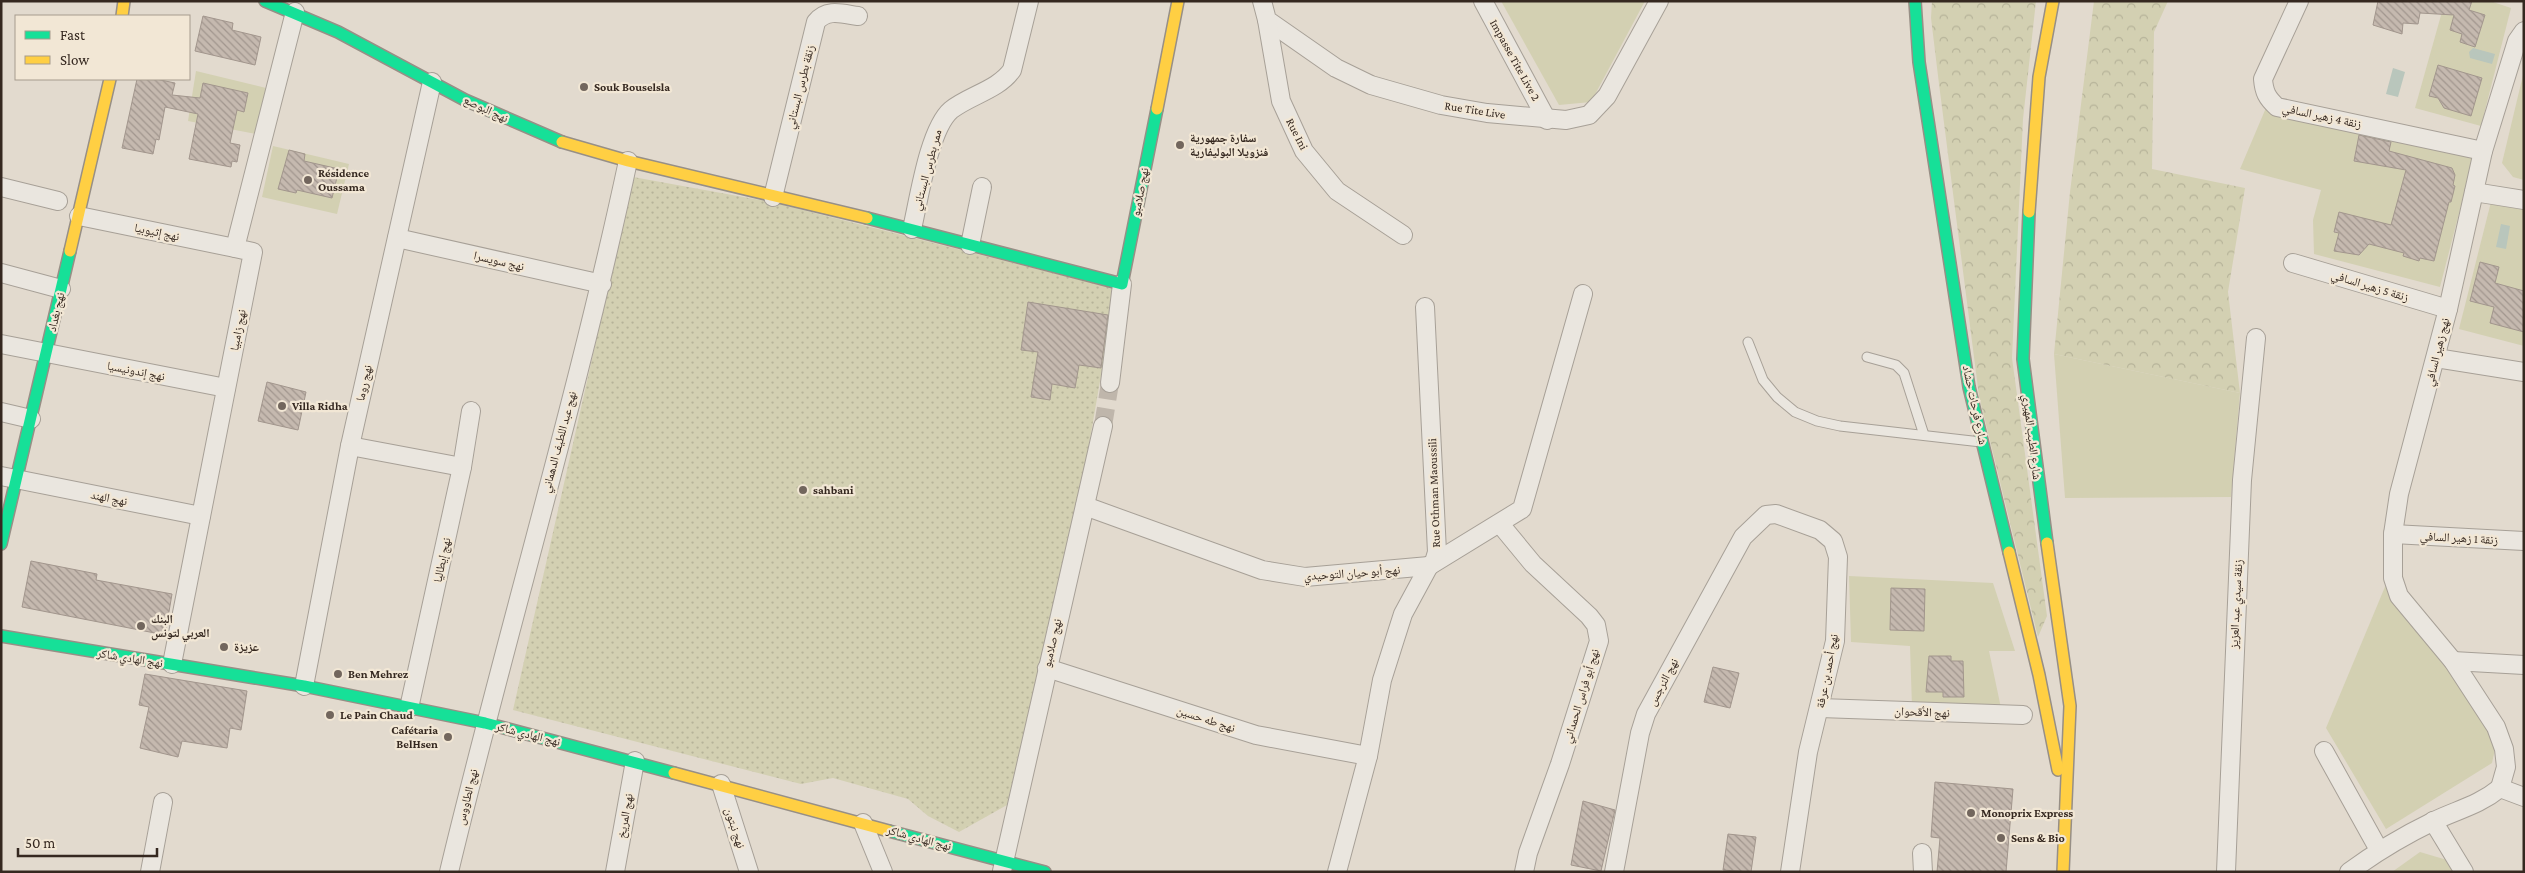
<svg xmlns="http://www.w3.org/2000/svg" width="2525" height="873" font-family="'Crimson Pro','Noto Naskh Arabic',serif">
	<defs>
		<pattern id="forest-crowns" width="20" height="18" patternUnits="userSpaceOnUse" patternTransform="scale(1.25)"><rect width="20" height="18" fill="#d3d0b2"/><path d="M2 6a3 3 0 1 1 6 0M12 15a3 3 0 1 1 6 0" fill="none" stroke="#b6b399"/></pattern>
		<pattern id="park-dots" width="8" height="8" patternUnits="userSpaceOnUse" patternTransform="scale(1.25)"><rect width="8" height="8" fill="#d3d0b2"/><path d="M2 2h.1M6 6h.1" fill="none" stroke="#b6b399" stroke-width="1.8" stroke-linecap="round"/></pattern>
		<pattern id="building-back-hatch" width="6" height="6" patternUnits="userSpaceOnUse" patternTransform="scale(1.25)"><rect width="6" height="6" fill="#c5b9af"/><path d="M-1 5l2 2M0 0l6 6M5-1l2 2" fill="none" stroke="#a1968e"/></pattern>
	</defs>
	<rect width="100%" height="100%" fill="#e2dace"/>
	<!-- green -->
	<g fill="#d3d0b2">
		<path d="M1501 1H1645L1591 102 1559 105Z"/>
		<path d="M2445 1H2490L2511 8 2481 126 2415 108Z"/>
		<path d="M196 71 266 88 256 134 188 121Z"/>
		<path d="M2524 71V180L2513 177 2502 163Z"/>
		<path d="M2271 96 2475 151 2440 287 2314 254 2313 220 2321 190 2240 169Z"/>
		<path d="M273 146 349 164 337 214 262 197Z"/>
		<path d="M2492 198 2524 206V346L2459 329Z"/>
		<path d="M2054 354 2240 393 2231 497 2065 498Z"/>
		<path d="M1849 576 1993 583 2015 651H1989L2001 708 1912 707 1910 646 1851 642Z"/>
		<path d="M2387 582 2444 661 2497 740 2492 763 2386 829 2326 728Z"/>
		<path d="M2420 852 2447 860 2454 872H2392Z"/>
	</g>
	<!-- forest -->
	<g fill="url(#forest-crowns)">
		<path d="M1932 1H2036L2023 119 2012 358 2047 616 2038 637 1979 396 1939 84 1931 18Z"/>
		<path d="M2094 1H2168L2154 32 2152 169 2245 188 2228 292 2240 393 2054 354 2070 192Z"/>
	</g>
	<!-- park -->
	<path fill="url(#park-dots)" d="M633 177 771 202 1116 289 1079 502 1007 805 959 832 928 816 908 799 833 778 801 784 513 710Z"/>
	<!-- water -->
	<g fill="#b9c6bc">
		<path d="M2473 48 2495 54 2492 64 2470 58 2469 52Z"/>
		<path d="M2393 68 2405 72 2398 97 2386 94Z"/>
		<path d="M2501 224 2510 226 2506 249 2496 247Z"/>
	</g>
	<!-- building -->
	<g fill="url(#building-back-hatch)" stroke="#a2968d">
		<path d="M2378 1H2472L2469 10 2485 15 2475 47 2460 42 2462 34 2450 30 2454 15 2420 13 2418 24 2403 23 2402 34 2373 25Z"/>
		<path d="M203 16 233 23 232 30 261 37 255 65 195 51Z"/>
		<path d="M2438 65 2482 78 2471 116 2444 108 2438 98 2429 96Z"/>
		<path d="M137 79H156L175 83 172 95 200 98 203 83 248 93 244 112 237 110 230 143 240 145 237 162 232 161 231 167 189 159 198 114 165 107 159 140 156 139 153 154 122 148Z"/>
		<path d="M2359 135 2391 142 2389 151 2452 168 2455 175 2453 185 2455 186 2451 202H2449L2434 261 2420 258 2419 261 2403 256 2404 253 2369 244 2359 255 2334 251 2339 233 2334 232 2339 212 2391 225 2406 170 2354 161Z"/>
		<path d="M289 150 305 154 304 161 339 169 332 198 297 190 296 193 278 189Z"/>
		<path d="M2480 262 2499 267 2495 283 2524 291V332L2490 323 2494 307 2470 301Z"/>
		<path d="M1028 302 1108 315 1101 368 1079 365 1075 388 1052 384 1050 400 1031 397 1038 352 1021 350Z"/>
		<path d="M267 382 306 392 298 430 258 421Z"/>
		<path d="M31 561 97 574 96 580 172 594 165 635 22 607Z"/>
		<path d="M1891 588 1925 589 1924 631 1890 630Z"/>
		<path d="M1929 656H1951V661H1963L1964 697H1943V692H1926Z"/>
		<path d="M1713 667 1739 673 1730 708 1704 702Z"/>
		<path d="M145 674 247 691 241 730 230 728 227 748 182 741 178 757 140 748 149 707 139 705Z"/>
		<path d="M1935 782 2013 789 2006 872H1937L1940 838 1931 837Z"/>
		<path d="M1583 801 1615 810 1601 871 1571 865Z"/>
		<path d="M1728 834 1756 837 1751 872 1723 870Z"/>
	</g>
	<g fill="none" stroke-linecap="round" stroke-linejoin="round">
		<!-- street-tunnel -->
		<path stroke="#bfb6ab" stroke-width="18" stroke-dasharray="18 9" stroke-linecap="butt" d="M1103 426 1110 383"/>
		<!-- lane casing -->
		<g stroke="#a7a097" stroke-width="11">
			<g id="lane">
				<path d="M1748 342 1763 380 1777 397 1795 412 1817 421 1840 426 1981 442"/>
				<path d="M1867 357 1896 365 1904 373 1924 435"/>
			</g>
		</g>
		<!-- street casing -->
		<g stroke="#a7a097" stroke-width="20">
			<g id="street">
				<path d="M1262 1 1267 20 1336 68 1371 85 1441 105 1487 113 1566 120 1589 115 1607 96 1659 1"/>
				<path d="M1483 1 1547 120"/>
				<path d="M2299 1 2263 79C2264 92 2267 98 2277 107L2483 151"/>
				<path d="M1267 20 1281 101 1304 151 1337 191 1403 235"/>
				<path d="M1 187 58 201"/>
				<path d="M2474 192 2524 200"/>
				<path d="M773 197 816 22C827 8 843 14 858 16"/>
				<path d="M79 216 235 248"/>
				<path d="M912 229C919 199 929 129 951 110 970 95 998 90 1012 70L1029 1"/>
				<path d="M397 238 602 284"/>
				<path d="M970 245 982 187"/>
				<path d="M2293 263 2448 309"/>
				<path d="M1 273 61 289"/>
				<path d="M1 344 226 388"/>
				<path d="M2436 358 2524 372"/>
				<path d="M1110 383 1122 284"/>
				<path d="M1 412 31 419"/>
				<path d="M350 446 462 467"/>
				<path d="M1 476 201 516"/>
				<path d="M1085 506 1262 570 1305 577 1429 566 1522 509 1583 294"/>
				<path d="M1500 524 1533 564 1589 616 1596 625 1599 641 1560 764 1528 853 1524 872"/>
				<path d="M2393 534 2524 541"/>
				<path d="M2453 661 2524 665"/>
				<path d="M172 664 253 252 235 248 295 12"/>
				<path d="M1047 668 1256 735 1368 756"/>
				<path d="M304 686 350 446 432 82"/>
				<path d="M409 708 462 467 471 411"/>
				<path d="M1820 708 2023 715"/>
				<path d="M2324 751 2379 850"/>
				<path d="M721 784 749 872"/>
				<path d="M2500 788 2506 767 2504 749 2496 727 2453 661 2399 596 2393 578V534L2399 494 2448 309 2483 151 2517 41 2524 31"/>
				<path d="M2500 788 2524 797"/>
				<path d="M2433 821 2464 872"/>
				<path d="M863 823 883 872"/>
				<path d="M1922 853 1923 872"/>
				<path d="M1002 871 1103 426"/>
				<path d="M150 872 163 802"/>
				<path d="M449 872C506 634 577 400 628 161"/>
				<path d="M615 872 635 761"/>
				<path d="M1337 872 1368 756 1382 680 1395 639 1403 614 1429 566 1434 562 1437 552 1425 307"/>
				<path d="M1614 872 1640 733 1646 714 1743 537 1766 515 1776 514 1820 530 1833 541 1838 557 1835 641 1808 752 1790 872"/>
				<path d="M2226 872 2242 480 2256 338"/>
				<path d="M2349 872C2375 853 2403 836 2432 822 2456 810 2478 806 2500 788"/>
			</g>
		</g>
		<!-- fast casing -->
		<g stroke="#978f86" stroke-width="14">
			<g id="fast">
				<path d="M265 1 338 32 465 100 562 142"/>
				<path d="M1915 1 1919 62 1969 387 2009 552"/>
				<path d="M2029 212 2023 359 2047 543"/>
				<path d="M867 218 1122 284 1157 109"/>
				<path d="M1 544 70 251"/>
				<path d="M1 636 304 686 485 723 674 773"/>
				<path d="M889 831 1045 872"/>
			</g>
		</g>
		<!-- slow casing -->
		<g stroke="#978f86" stroke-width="14">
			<g id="slow">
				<path d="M122 16 124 1"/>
				<path d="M1157 109 1178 1"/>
				<path d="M562 142 628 161 867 218"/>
				<path d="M2029 212 2039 77 2053 1"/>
				<path d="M70 251 110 79"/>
				<path d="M2047 543 2070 706 2063 872"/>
				<path d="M2009 552 2039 675 2058 770"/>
				<path d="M674 773 889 831"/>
			</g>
		</g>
		<!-- lane -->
		<use href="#lane" stroke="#eae6df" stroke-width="9"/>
		<!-- street -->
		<use href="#street" stroke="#eae6df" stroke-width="18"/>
		<!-- fast -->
		<use href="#fast" stroke="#16e098" stroke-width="11"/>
		<!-- slow -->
		<use href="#slow" stroke="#ffcf43" stroke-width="11"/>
	</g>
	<!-- markers -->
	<g fill="#72665d" stroke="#f2e7d5" stroke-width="2">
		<circle cx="584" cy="87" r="5"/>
		<circle cx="1180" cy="145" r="5"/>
		<circle cx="308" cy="180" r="5"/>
		<circle cx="282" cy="406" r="5"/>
		<circle cx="803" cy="490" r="5"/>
		<circle cx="141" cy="626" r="5"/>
		<circle cx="224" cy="647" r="5"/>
		<circle cx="338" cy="674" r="5"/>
		<circle cx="330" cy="715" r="5"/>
		<circle cx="448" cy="737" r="5"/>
		<circle cx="1971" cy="813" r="5"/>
		<circle cx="2001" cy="838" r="5"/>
	</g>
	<g text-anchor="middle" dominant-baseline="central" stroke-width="4.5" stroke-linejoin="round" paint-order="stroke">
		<!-- street labels -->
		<g font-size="12" fill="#352820" stroke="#f2e7d5">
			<text transform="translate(1515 60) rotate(61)">Impasse Tite Live 2</text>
			<text transform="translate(800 87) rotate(-76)">زنقة بطرس البستاني</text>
			<text transform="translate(486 109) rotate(25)">نهج البوصع</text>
			<text transform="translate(1475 110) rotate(9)">Rue Tite Live</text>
			<text transform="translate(2322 116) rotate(12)">زنقة 4 زهير السافي</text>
			<text transform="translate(1297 134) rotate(63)">Rue Ini</text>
			<text transform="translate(927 170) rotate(-75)">ممر بطرس البستاني</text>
			<text transform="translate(1140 192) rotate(-79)">نهج صلامبو</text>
			<text transform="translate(157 232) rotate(12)">نهج إثيوبيا</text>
			<text transform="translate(499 261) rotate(13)">نهج سويسرا</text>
			<text transform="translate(2370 286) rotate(17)">زنقة 5 زهير السافي</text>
			<text transform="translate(56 312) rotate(-77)">نهج بغداد</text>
			<text transform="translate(238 330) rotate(-79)">نهج زامبيا</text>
			<text transform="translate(2437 352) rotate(-76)">نهج زهير السافي</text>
			<text transform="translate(136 371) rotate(11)">نهج إندونيسيا</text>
			<text transform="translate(364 383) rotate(-77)">نهج روما</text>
			<text transform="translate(1975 405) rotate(78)">شارع فرحات حشاد</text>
			<text transform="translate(2032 437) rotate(83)">شارع الطيب المهيري</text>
			<text transform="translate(559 442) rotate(-75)">نهج عبد اللطيف الدهماني</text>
			<text transform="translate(1434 493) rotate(-92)">Rue Othman Maoussili</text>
			<text transform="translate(109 498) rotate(11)">نهج الهند</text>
			<text transform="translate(2459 538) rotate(3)">زنقة 1 زهير السافي</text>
			<text transform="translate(442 560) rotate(-78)">نهج إيطاليا</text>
			<text transform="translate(1352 573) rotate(-4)">نهج أبو حيان التوحيدي</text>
			<text transform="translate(2236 604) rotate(-87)">زنقة سيدي عبد العزيز</text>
			<text transform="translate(1052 643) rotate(-77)">نهج صلامبو</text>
			<text transform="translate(130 658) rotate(9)">نهج الهادي شاكر</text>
			<text transform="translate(1827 671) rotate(-79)">نهج أحمد بن عرفة</text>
			<text transform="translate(1663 682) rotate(-62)">نهج النرجس</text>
			<text transform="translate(1581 696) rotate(-73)">نهج أبو فراس الحمداني</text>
			<text transform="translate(1922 712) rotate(2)">نهج الأقحوان</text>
			<text transform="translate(1206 719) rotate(18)">نهج طه حسين</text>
			<text transform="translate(528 734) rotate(14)">نهج الهادي شاكر</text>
			<text transform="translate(467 797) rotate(-76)">نهج الطاووس</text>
			<text transform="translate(625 816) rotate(-80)">نهج المريخ</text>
			<text transform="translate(735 828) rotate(72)">نهج نبتون</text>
			<text transform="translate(919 838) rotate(15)">نهج الهادي شاكر</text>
		</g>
		<!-- poi labels -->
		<g font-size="12" font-weight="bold" fill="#352820" stroke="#f2e7d5" text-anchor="start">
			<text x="594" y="87">Souk Bouselsla</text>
			<text x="1190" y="138">سفارة جمهورية<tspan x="1190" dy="14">فنزويلا البوليفارية</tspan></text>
			<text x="318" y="173">Résidence<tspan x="318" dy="14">Oussama</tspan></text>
			<text x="292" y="406">Villa Ridha</text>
			<text x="813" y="490">sahbani</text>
			<text x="151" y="619">البنك<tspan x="151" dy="14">العربي لتونس</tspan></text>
			<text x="234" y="647">عزيزة</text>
			<text x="348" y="674">Ben Mehrez</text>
			<text x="340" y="715">Le Pain Chaud</text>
			<text x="438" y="730" text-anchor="end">Cafétaria<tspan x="438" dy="14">BelHsen</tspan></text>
			<text x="1981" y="813">Monoprix Express</text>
			<text x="2011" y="838">Sens &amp; Bio</text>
		</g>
	</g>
	<!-- border -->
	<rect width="2525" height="873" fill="none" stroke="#352820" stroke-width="5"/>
	<!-- legend -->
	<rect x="15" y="15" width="175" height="65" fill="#f2e7d5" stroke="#a69b8d"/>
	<rect x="25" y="31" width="25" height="8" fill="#16e098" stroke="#a69b8d"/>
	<text x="60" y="40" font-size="15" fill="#352820">Fast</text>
	<rect x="25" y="56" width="25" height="8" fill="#ffcf43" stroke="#a69b8d"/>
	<text x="60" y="65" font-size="15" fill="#352820">Slow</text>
	<!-- scale -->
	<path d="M18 848v8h139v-8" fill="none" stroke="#352820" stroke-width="2.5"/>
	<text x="25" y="848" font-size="15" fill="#352820" stroke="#f2e7d5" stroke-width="4" paint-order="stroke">50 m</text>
</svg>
